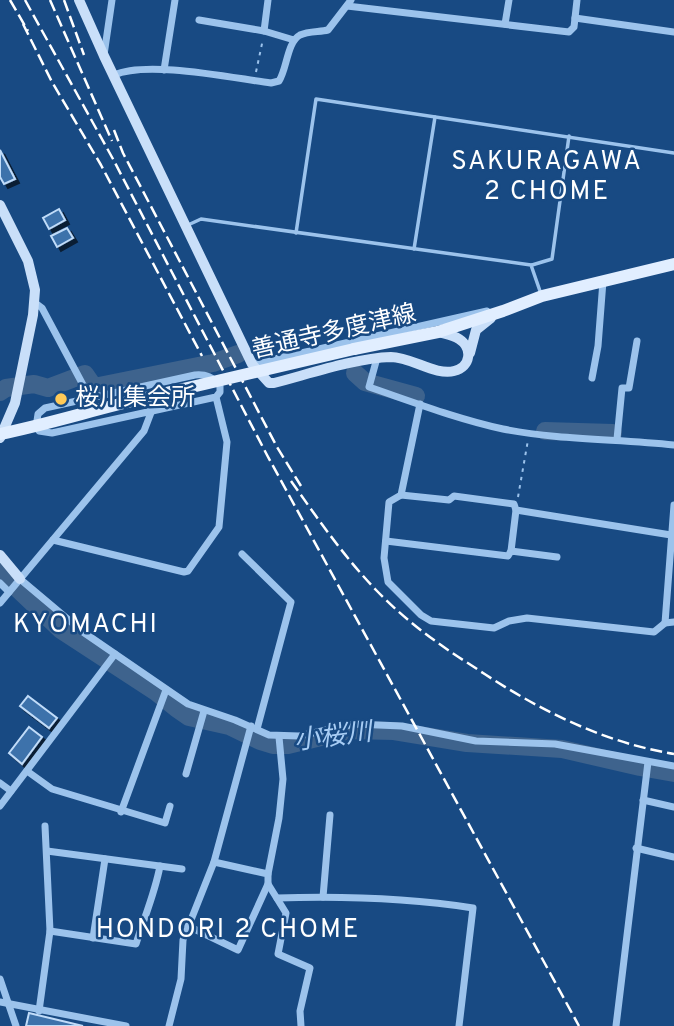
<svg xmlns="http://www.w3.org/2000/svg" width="674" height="1026" font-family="Overpass,'Noto Sans JP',sans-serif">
	<defs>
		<filter id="shadow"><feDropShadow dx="4" dy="4" stdDeviation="0" flood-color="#0009"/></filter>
	</defs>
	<rect width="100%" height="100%" fill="#184a83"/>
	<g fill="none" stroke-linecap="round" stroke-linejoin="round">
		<!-- river -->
		<g stroke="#3e638d" stroke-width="18">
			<path d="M355 373 365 382 416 396"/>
			<path d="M0 392 6 388 34 384 48 388 85 374 94 387 213 363 238 354"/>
			<path d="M545 431 613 433"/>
			<path d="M0 572 61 630 156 692 176 708 189 717 229 726 260 741 273 745H288L350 730 394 731 467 743 562 749 640 767 674 773"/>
		</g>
	</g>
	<!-- building -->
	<g fill="#3d72ab" stroke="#c1dcf9" stroke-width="2" filter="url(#shadow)">
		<path d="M0 150 15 179 4 184 0 177Z"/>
		<path d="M59 209 65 220 49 229 43 218Z"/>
		<path d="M67 228 73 238 57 247 51 236Z"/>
		<path d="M28 696 57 718 49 728 20 706Z"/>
		<path d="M29 727 42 737 22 764 9 753Z"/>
		<path d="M29 1013 83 1026H26Z"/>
	</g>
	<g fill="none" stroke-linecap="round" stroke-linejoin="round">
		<!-- path -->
		<g stroke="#9cc3ec" stroke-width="2" stroke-dasharray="3.5 5" stroke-linecap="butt">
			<path d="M256 72 263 39"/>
			<path d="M518 497 528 440"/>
		</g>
		<!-- lane -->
		<g stroke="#9cc3ec" stroke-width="3.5">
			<path d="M188 225 201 219 531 265 541 294"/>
			<path d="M296 233 316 99 674 153"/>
			<path d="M414 249 435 117"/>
			<path d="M532 265 552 259 569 136"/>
		</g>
		<!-- street -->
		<g stroke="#9cc3ec" stroke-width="7">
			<path d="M577 0 575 18 674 32"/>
			<path d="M347 6 569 32 574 27 575 18"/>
			<path d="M199 20 264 31 294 40"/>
			<path d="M505 24 509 0"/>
			<path d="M264 31 268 0"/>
			<path d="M104 55 112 0"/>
			<path d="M164 70 175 0"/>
			<path d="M114 75C147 60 232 78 271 83L279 81C287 69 287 42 300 35 308 31 320 32 328 30L351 0"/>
			<path d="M34 302 42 308 90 398"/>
			<path d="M377 358 369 387C413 402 457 419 503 429 559 440 617 439 674 445"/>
			<path d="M252 364 487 311"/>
			<path d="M592 378 598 346 603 281"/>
			<path d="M420 404 401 495 389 502 384 558 388 582 421 615 431 621 494 628 509 621 527 618 654 632 665 623 674 622"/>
			<path d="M617 439 622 388H629L637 341"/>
			<path d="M401 495 449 500 454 496 514 504 516 510 671 535"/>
			<path d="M53 540 184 572 188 571 219 527 227 442 216 397 220 392V386C213 377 206 374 195 375L45 408 38 414 36 427 39 431 52 433 216 397"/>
			<path d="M386 541 508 556 511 551 557 557"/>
			<path d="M511 551 516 510"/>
			<path d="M242 554 291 602 257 729"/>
			<path d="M20 579 83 632 188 704 235 720 269 735 299 736 354 724 402 726 476 741 555 744 674 766"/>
			<path d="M0 583 9 592"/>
			<path d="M0 603 144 431 152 410"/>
			<path d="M665 623 674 505"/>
			<path d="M27 771 52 789 165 823 170 806"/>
			<path d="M186 774 204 711"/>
			<path d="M0 783 11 791"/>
			<path d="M643 800 674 807"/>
			<path d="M0 806 115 654"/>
			<path d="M121 812 166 690"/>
			<path d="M636 848 674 857"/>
			<path d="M47 851 182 869"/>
			<path d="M214 862 268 874V884L286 913 278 954 310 968 300 1011 301 1026"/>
			<path d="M268 874 279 818 283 779 279 737"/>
			<path d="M323 897 330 815"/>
			<path d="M277 898C342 896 409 898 473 908L459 1026"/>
			<path d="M188 926 238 950 268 884"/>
			<path d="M50 931 136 944C144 918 155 893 160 866"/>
			<path d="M93 938 105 859"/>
			<path d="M0 979 16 1026"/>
			<path d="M0 1002 126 1026"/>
			<path d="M39 1011 50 931 45 826"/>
			<path d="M169 1026 181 979 183 940 214 862 251 726"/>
			<path d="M616 1026 648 762"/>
		</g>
		<!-- secondary -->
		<g stroke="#c9dff9" stroke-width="10">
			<path d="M79 0 104 56 252 364 269 383H274C309 374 356 358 391 357 411 357 436 376 454 371 471 367 473 348 459 339 453 335 445 334 438 332"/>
			<path d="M0 205 28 261 35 290 33 315 15 403 0 438"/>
			<path d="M470 353 476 330 491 318"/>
			<path d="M0 555 20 579"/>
		</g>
		<!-- primary -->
		<g stroke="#e1eeff" stroke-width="12">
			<path d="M354 349 438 332 503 311 542 296 674 264"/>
			<path d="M0 434C50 424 99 408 149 397"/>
		</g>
		<!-- rail -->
		<g stroke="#fff" stroke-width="2.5" stroke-dasharray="12 5" stroke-linecap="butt">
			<path d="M10 0 28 31"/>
			<path d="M25 0 113 159 267 455 579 1026"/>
			<path d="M50 0 112 141"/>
			<path d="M64 0 84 55"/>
			<path d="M23 24 52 82 101 165 202 356"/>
			<path d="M114 130 123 153 277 447 301 486"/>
			<path d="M291 481C318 519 345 558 377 591 406 621 439 645 474 667 535 708 601 742 674 754"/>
		</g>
		<!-- primary-bridge -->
		<path stroke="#e1eeff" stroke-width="12" d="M149 397 354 349"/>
	</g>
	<!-- markers -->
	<circle fill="#ffc957" stroke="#184a83" stroke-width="2.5" cx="61" cy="399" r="7"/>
	<g text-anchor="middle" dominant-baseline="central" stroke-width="5" stroke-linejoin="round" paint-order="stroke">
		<!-- street labels -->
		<g font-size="24" fill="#fff" stroke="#184a83">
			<text transform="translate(334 333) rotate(-13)">善通寺多度津線</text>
		</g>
		<!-- poi labels -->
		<g font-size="24" fill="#fff" stroke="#184a83" text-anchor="start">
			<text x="75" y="399">桜川集会所</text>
		</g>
		<!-- neighbourhood labels -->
		<g font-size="26" letter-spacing="2" fill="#fff" stroke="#184a83">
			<text x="547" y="162">SAKURAGAWA<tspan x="547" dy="30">2 CHOME</tspan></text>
			<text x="86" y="625">KYOMACHI</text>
			<text x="228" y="930">HONDORI 2 CHOME</text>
		</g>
		<!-- water labels -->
		<g font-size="26" font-style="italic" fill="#a8cdf4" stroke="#184a83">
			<text transform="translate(333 738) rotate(-7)">小桜川</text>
		</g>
	</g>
</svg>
